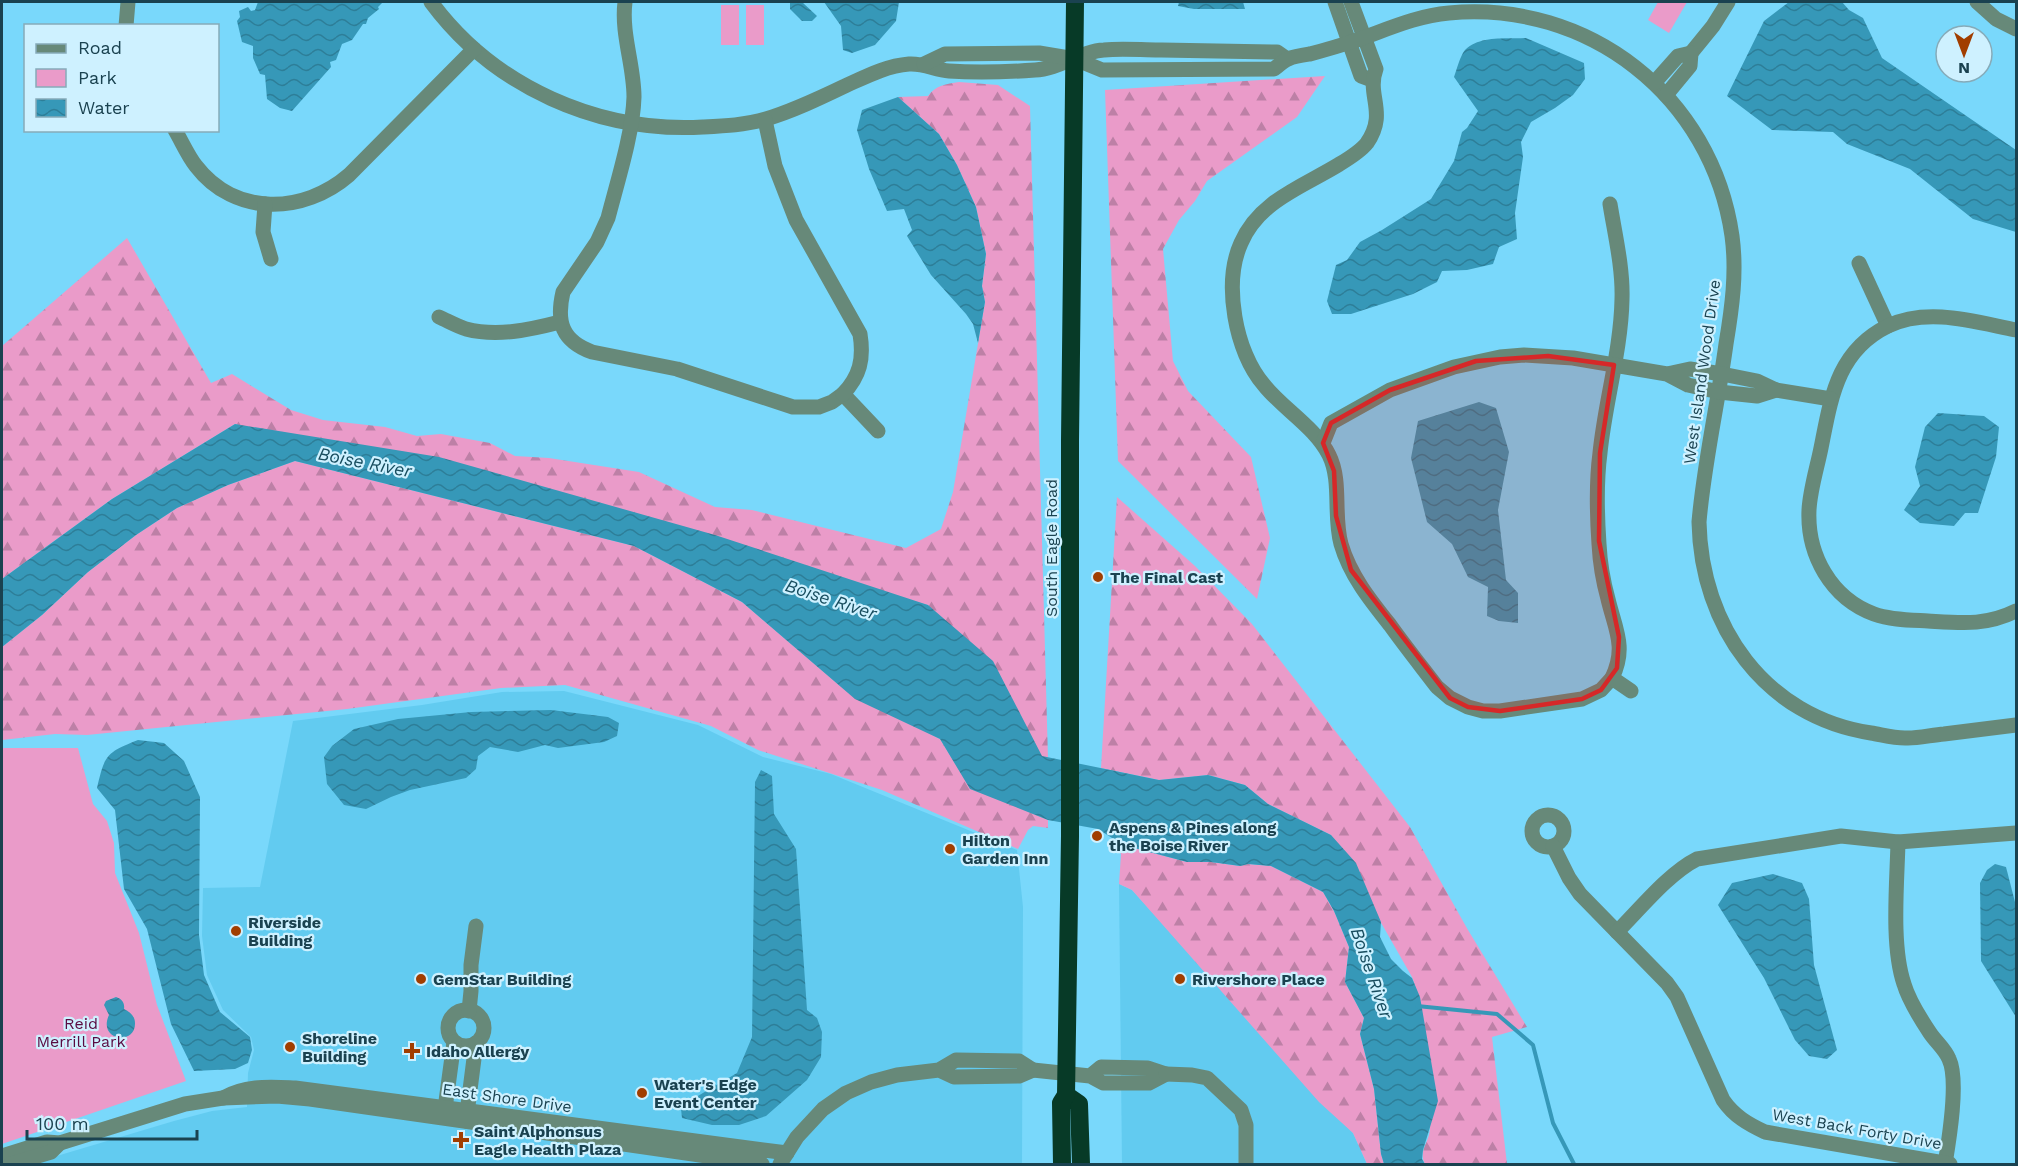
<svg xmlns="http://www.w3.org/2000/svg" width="2018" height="1166" font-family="'Work Sans',sans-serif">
	<defs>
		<pattern id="forest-firs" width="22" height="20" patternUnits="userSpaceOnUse" patternTransform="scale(1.5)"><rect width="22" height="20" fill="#ea9bc9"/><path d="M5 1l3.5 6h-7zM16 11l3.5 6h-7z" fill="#bd80a6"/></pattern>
		<pattern id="water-waves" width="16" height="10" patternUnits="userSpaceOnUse" patternTransform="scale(1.5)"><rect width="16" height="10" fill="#3698b8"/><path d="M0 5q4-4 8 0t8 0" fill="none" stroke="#2d7e98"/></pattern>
	</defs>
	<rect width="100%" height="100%" fill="#79d8fb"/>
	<!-- built -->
	<g fill="#62cbf0">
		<path d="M564 691 698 725 763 757 831 774 1017 850 1023 907 1022 1164H30L174 1121 212 1111 247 1107 248 1073 254 1050 251 1037 223 1010 207 975 202 936 203 888 260 887 293 721 422 705 502 692Z"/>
		<path d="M1119 884 1132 890 1353 1133 1367 1164H1122Z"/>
	</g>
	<!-- forest -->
	<g fill="url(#forest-firs)">
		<path d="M1325 76 1297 117 1207 181 1195 201 1179 220 1163 249 1173 361 1188 391 1251 457 1270 538 1257 599 1118 461 1105 90Z"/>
		<path d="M959 82 998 85 1030 106 1048 759 1041 756 928 605 235 424 112 499 2 579V346L127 238 211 383 232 374 291 410 323 420 385 427 417 436 441 434 490 443 515 456 549 458 639 472 715 507 752 510 906 548 941 529 953 492 985 302 982 286 986 254 976 207 957 165 939 134 898 97 928 96C936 85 946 84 959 82Z"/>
		<path d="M295 461 634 546 742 602 845 690 940 739 961 773 1027 811 1048 820V828L1033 826 1028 830 1018 849 882 790 758 750 711 726 565 685 501 688 347 709 87 735 55 734 2 740V647L42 615 88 572 136 535 177 508 228 485Z"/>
		<path d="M1117 497 1195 566 1252 624 1410 827 1468 930 1527 1027 1492 1037 1507 1164H1425C1418 1151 1429 1143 1430 1129 1430 1115 1429 1101 1428 1087 1427 1050 1426 1013 1412 977L1331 835 1268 804 1245 785 1208 775 1159 780 1101 768Z"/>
		<path d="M1113 840 1123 845 1187 862H1211L1240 866 1248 864 1271 866 1323 892 1334 911 1349 947 1345 982 1364 1018 1360 1034 1374 1089 1381 1154 1384 1164H1367L1353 1133 1319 1102 1132 890 1119 884 1121 854 1112 842Z"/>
	</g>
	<!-- park -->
	<g fill="#ea9bc9">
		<path d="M1658 2H1687L1669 33 1648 20Z"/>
		<rect x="721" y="5" width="18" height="40"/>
		<rect x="746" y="5" width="18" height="40"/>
		<path d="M2 748H78L93 804 107 821 114 843 115 873 139 933 157 1005 186 1081 2 1144Z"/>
	</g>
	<!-- water -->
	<g fill="url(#water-waves)">
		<path d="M258 2H383L378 7 379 9 368 18 366 24H363L352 40 342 44 336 60 330 62 331 67 292 111 280 108 267 99 265 75 260 74 253 58V46L242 42 237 21 240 17 239 11 248 7 251 11 255 10Z"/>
		<path d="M790 2H802L817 16 812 21H802L790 9Z"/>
		<path d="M824 2H899L896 21 875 45 852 53 843 50 841 26Z"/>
		<path d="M1179 2H1243L1245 9H1194L1178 6Z"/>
		<path d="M1789 2H1842L1849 10 1863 18 1882 58 2016 150V232L1973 219 1910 169 1847 144 1833 132 1772 130 1727 96 1764 21Z"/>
		<path d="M1526 38 1584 63 1585 79 1573 95 1555 108 1531 122 1521 142 1523 157 1515 213 1517 239 1499 247 1493 264 1467 270 1442 271 1437 282 1413 294 1351 314H1332L1327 301 1336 265 1347 260 1360 242 1382 230 1431 199 1454 161 1462 132 1467 128 1478 111 1454 77C1457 69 1460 56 1465 50 1480 35 1506 39 1526 38Z"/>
		<path d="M898 97 939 134 957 165 976 207 986 254 982 286 985 302 978 343 973 324 966 314 931 275 907 236 912 230 904 209 887 211 869 169 857 130 862 110Z"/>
		<path d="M1479 402 1496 408 1509 452 1498 510 1506 580 1518 593V623L1499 621 1487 616 1488 587 1468 577 1452 544 1427 522 1411 458 1418 421Z"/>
		<path d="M1938 413 1984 416 1999 427 1996 457 1978 513H1965L1954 526 1920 523 1904 510 1920 486 1915 467 1925 427Z"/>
		<path d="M235 424 439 457 715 535 928 605 993 661 1042 756 1159 780 1208 775 1245 785 1268 804 1331 835 1356 863 1381 922 1380 937 1391 959 1403 971 1412 978 1420 997 1438 1101 1423 1150 1422 1159 1425 1164H1384L1381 1154 1374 1089 1360 1034 1364 1018 1345 982 1349 947 1334 911 1323 892 1271 866 1248 864 1240 866 1211 862H1187L1123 845 1098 829 1048 820 970 789 940 739 855 699 742 602 634 546 295 461 228 485 177 508 136 535 88 572 42 615 2 647V579L112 499Z"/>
		<path d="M551 710 608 717 619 723 617 736 604 742 558 748 545 745 518 752 490 747 478 756 476 769 466 778 410 790 391 797 366 809 344 805 327 784 324 757 332 746 354 729 398 719 471 712Z"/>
		<path d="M138 740 164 743 184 761 200 797 199 935 204 975 220 1012 250 1037 252 1050 248 1063 235 1069 194 1071 171 1024 147 929 124 889 115 810 97 788C105 754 106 753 138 740Z"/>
		<path d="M761 770 772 776 774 814 796 849 807 1010 817 1018 822 1032 821 1057 807 1080 766 1116 739 1125H712L682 1118 681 1109 691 1100 737 1073 752 1037 755 782Z"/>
		<path d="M1995 864 2006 867 2016 906V1017L1981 961 1980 883 1987 870Z"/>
		<path d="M1773 874 1802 883 1809 899 1814 965 1837 1050 1827 1059 1809 1056 1795 1040 1764 978 1718 905 1732 883Z"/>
		<path d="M116 997C122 999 125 1003 124 1009 130 1012 135 1016 135 1023 136 1046 97 1041 109 1015L104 1005 106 1001Z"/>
	</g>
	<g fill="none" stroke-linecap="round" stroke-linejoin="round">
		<!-- stream -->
		<path stroke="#3698b8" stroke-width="4" d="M1417 1006 1497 1014 1533 1045 1553 1123 1574 1164"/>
		<!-- minor -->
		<g stroke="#678979" stroke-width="15">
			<path d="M431 2C494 87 598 133 703 127 724 126 746 125 766 119 793 111 820 98 845 86 867 76 886 66 909 64 924 63 935 70 949 71 977 73 1007 72 1035 70 1059 69 1081 51 1104 50 1122 48 1141 50 1159 50 1198 51 1237 51 1277 52L1287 59"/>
			<path d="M625 2C621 34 634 65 634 97 633 133 617 183 608 218L597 242 563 292C556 322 562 341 592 352L677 369 793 407H819L832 402 843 394 878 431"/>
			<path d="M1335 2 1361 76 1372 80"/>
			<path d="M1351 2 1376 69C1366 96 1388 112 1367 143 1360 152 1348 159 1338 165 1302 187 1259 201 1241 243 1223 283 1235 352 1264 385 1283 409 1315 427 1329 455 1342 481 1333 515 1341 544 1350 575 1370 600 1390 625 1405 646 1421 666 1437 687L1450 698 1468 707 1483 711H1500L1582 699 1601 690 1612 678"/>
			<path d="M1977 2 1996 19 2016 29"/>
			<path d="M126 26 128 2"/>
			<path d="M1691 53 1713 26 1728 2"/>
			<path d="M924 64 945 54 1039 53 1075 59 1102 70 1274 69C1278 66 1283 61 1288 59 1295 56 1303 55 1310 54 1325 50 1339 46 1354 41 1386 30 1415 16 1449 13 1588 0 1712 96 1732 236 1737 272 1732 308 1726 344 1718 403 1704 463 1699 522 1701 626 1765 717 1871 733 1883 735 1896 739 1908 738 1919 738 1932 735 1944 734 1968 731 1992 728 2016 725"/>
			<path d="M1654 83 1678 56 1691 53 1690 66 1666 95"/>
			<path d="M765 120 775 166 796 220 860 334C864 359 860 376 843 394"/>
			<path d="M175 130C182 142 188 156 196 166 235 217 304 214 349 175L474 49"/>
			<path d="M265 204 263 232 271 259"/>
			<path d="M1610 204C1615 235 1623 268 1622 299 1621 351 1605 402 1600 453 1596 483 1597 515 1599 544 1600 563 1603 581 1608 599 1615 629 1627 647 1612 678L1631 691"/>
			<path d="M1859 263 1888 326"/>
			<path d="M439 317C448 321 457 326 466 329 497 337 529 330 560 322"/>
			<path d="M2016 330C1975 322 1928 307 1888 326 1837 351 1831 398 1821 448 1817 468 1810 490 1809 510 1807 555 1831 598 1874 614 1891 620 1910 620 1928 621 1961 623 1986 626 2016 611"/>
			<path d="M1776 390 1831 399"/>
			<path d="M1323 443 1331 423 1390 390 1454 367 1500 357 1524 355 1573 358 1667 374 1688 385 1719 392 1757 396 1776 390 1757 381 1722 374 1690 369 1667 374"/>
			<circle cx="1548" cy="831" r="16"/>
			<path d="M1898 842C1897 884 1891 946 1904 984 1909 1001 1920 1018 1930 1033 1936 1042 1945 1049 1949 1059 1959 1080 1949 1140 1945 1164"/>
			<path d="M1553 846 1569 878 1580 894 1667 983 1677 997 1723 1100C1734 1116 1748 1124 1765 1132L1950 1164"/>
			<path d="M1617 932C1640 909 1669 873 1697 859L1841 836 1898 842 2016 833"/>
			<circle cx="466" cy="1028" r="18"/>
			<path d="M469 1011 471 991V965L476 926"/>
			<path d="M1033 1070 1090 1076 1103 1083H1149L1166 1074 1148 1068 1101 1067 1090 1076"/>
			<path d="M1166 1074 1192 1075 1207 1078 1241 1110 1246 1125V1164"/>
			<path d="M444 1116 454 1042"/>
			<path d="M466 1121 476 1043"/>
			<path d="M2 1156 47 1142 60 1143 185 1104 223 1098"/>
			<path d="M11 1164 51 1152 60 1143"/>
			<path d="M762 1164 310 1099 277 1096 223 1098C246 1085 269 1087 295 1088L787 1153"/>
			<path d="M780 1164 797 1137 823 1109 846 1093 871 1082 897 1075 939 1070 956 1060 1019 1061 1033 1070 1019 1076 954 1077 939 1070"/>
		</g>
		<!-- highway -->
		<g stroke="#073a27" stroke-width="18">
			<path d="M1066 1095 1079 1104 1081 1164"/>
			<path d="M1062 1164 1061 1103 1066 1095 1070 836V441L1075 2"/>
		</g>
	</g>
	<!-- marked area -->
	<path fill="#d62828" fill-opacity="0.2" stroke="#d62828" stroke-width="4.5" stroke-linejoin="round" d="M1548 356 1614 365 1600 453 1599 541 1619 637 1617 668 1601 690 1582 699 1500 711 1468 707 1450 698 1351 570 1336 516 1334 471 1323 443 1331 423 1390 390 1476 361Z"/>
	<!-- markers -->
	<g fill="#a13e00" stroke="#cef1ff" stroke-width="2">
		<circle cx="1098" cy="577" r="6"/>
		<circle cx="1097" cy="836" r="6"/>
		<circle cx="950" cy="849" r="6"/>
		<circle cx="236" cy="931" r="6"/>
		<circle cx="421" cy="979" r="6"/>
		<circle cx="1180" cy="979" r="6"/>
		<circle cx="290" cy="1047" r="6"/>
		<path d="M409 1042h6v6h6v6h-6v6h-6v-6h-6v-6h6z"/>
		<circle cx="642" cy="1093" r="6"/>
		<path d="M458 1131h6v6h6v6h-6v6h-6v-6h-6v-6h6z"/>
	</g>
	<g text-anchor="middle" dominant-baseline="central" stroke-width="4.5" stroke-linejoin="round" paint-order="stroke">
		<!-- street labels -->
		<g font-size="16" fill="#1a4250" stroke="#cef1ff">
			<text transform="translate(1702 372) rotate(-82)">West Island Wood Drive</text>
			<text transform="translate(1051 548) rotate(-90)">South Eagle Road</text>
			<text transform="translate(507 1098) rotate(8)">East Shore Drive</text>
			<text transform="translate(1857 1129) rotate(10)">West Back Forty Drive</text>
		</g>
		<!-- poi labels -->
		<g font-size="16" font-weight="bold" fill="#1a4250" stroke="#cef1ff" text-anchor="start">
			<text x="1110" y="577">The Final Cast</text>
			<text x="1109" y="827">Aspens &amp; Pines along<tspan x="1109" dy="18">the Boise River</tspan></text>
			<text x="962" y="840">Hilton<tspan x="962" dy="18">Garden Inn</tspan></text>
			<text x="248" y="922">Riverside<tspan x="248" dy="18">Building</tspan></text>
			<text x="433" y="979">GemStar Building</text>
			<text x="1192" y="979">Rivershore Place</text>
			<text x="302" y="1038">Shoreline<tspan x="302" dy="18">Building</tspan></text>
			<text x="426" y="1051">Idaho Allergy</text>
			<text x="654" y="1084">Water's Edge<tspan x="654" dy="18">Event Center</tspan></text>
			<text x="474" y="1131">Saint Alphonsus<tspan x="474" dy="18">Eagle Health Plaza</tspan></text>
		</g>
		<!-- park labels -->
		<g font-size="16" fill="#5a0b42" stroke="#cef1ff">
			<text x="81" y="1023">Reid<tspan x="81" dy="18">Merrill Park</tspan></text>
		</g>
		<!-- water labels -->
		<g font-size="18" font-style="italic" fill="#184d5f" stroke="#cef1ff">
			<text transform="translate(365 462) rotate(11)">Boise River</text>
			<text transform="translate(831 599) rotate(18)">Boise River</text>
			<text transform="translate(1372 973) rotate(71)">Boise River</text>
		</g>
	</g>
	<!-- border -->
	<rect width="2018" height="1166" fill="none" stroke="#1a4250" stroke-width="6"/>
	<!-- legend -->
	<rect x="24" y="24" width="195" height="108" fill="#cef1ff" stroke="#86abb9" stroke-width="1.5"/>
	<rect x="36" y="44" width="30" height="9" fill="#678979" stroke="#86abb9" stroke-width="1.5"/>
	<text x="78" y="54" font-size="18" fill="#1a4250">Road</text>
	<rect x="36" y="69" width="30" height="18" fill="#ea9bc9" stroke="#86abb9" stroke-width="1.5"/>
	<text x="78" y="84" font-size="18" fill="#1a4250">Park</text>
	<rect x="36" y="99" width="30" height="18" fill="url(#water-waves)" stroke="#86abb9" stroke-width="1.5"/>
	<text x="78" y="114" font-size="18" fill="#1a4250">Water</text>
	<!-- north arrow -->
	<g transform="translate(1964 54) rotate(180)"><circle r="28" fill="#cef1ff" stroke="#86abb9" stroke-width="1.5"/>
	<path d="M0-4.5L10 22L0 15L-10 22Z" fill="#a13e00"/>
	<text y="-9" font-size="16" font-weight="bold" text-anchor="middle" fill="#1a4250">N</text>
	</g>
	<!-- scale -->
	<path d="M27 1130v9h170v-9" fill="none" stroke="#1a4250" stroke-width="3"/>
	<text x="36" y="1130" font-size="18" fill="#1a4250" stroke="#cef1ff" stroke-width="4.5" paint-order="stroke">100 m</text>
</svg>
